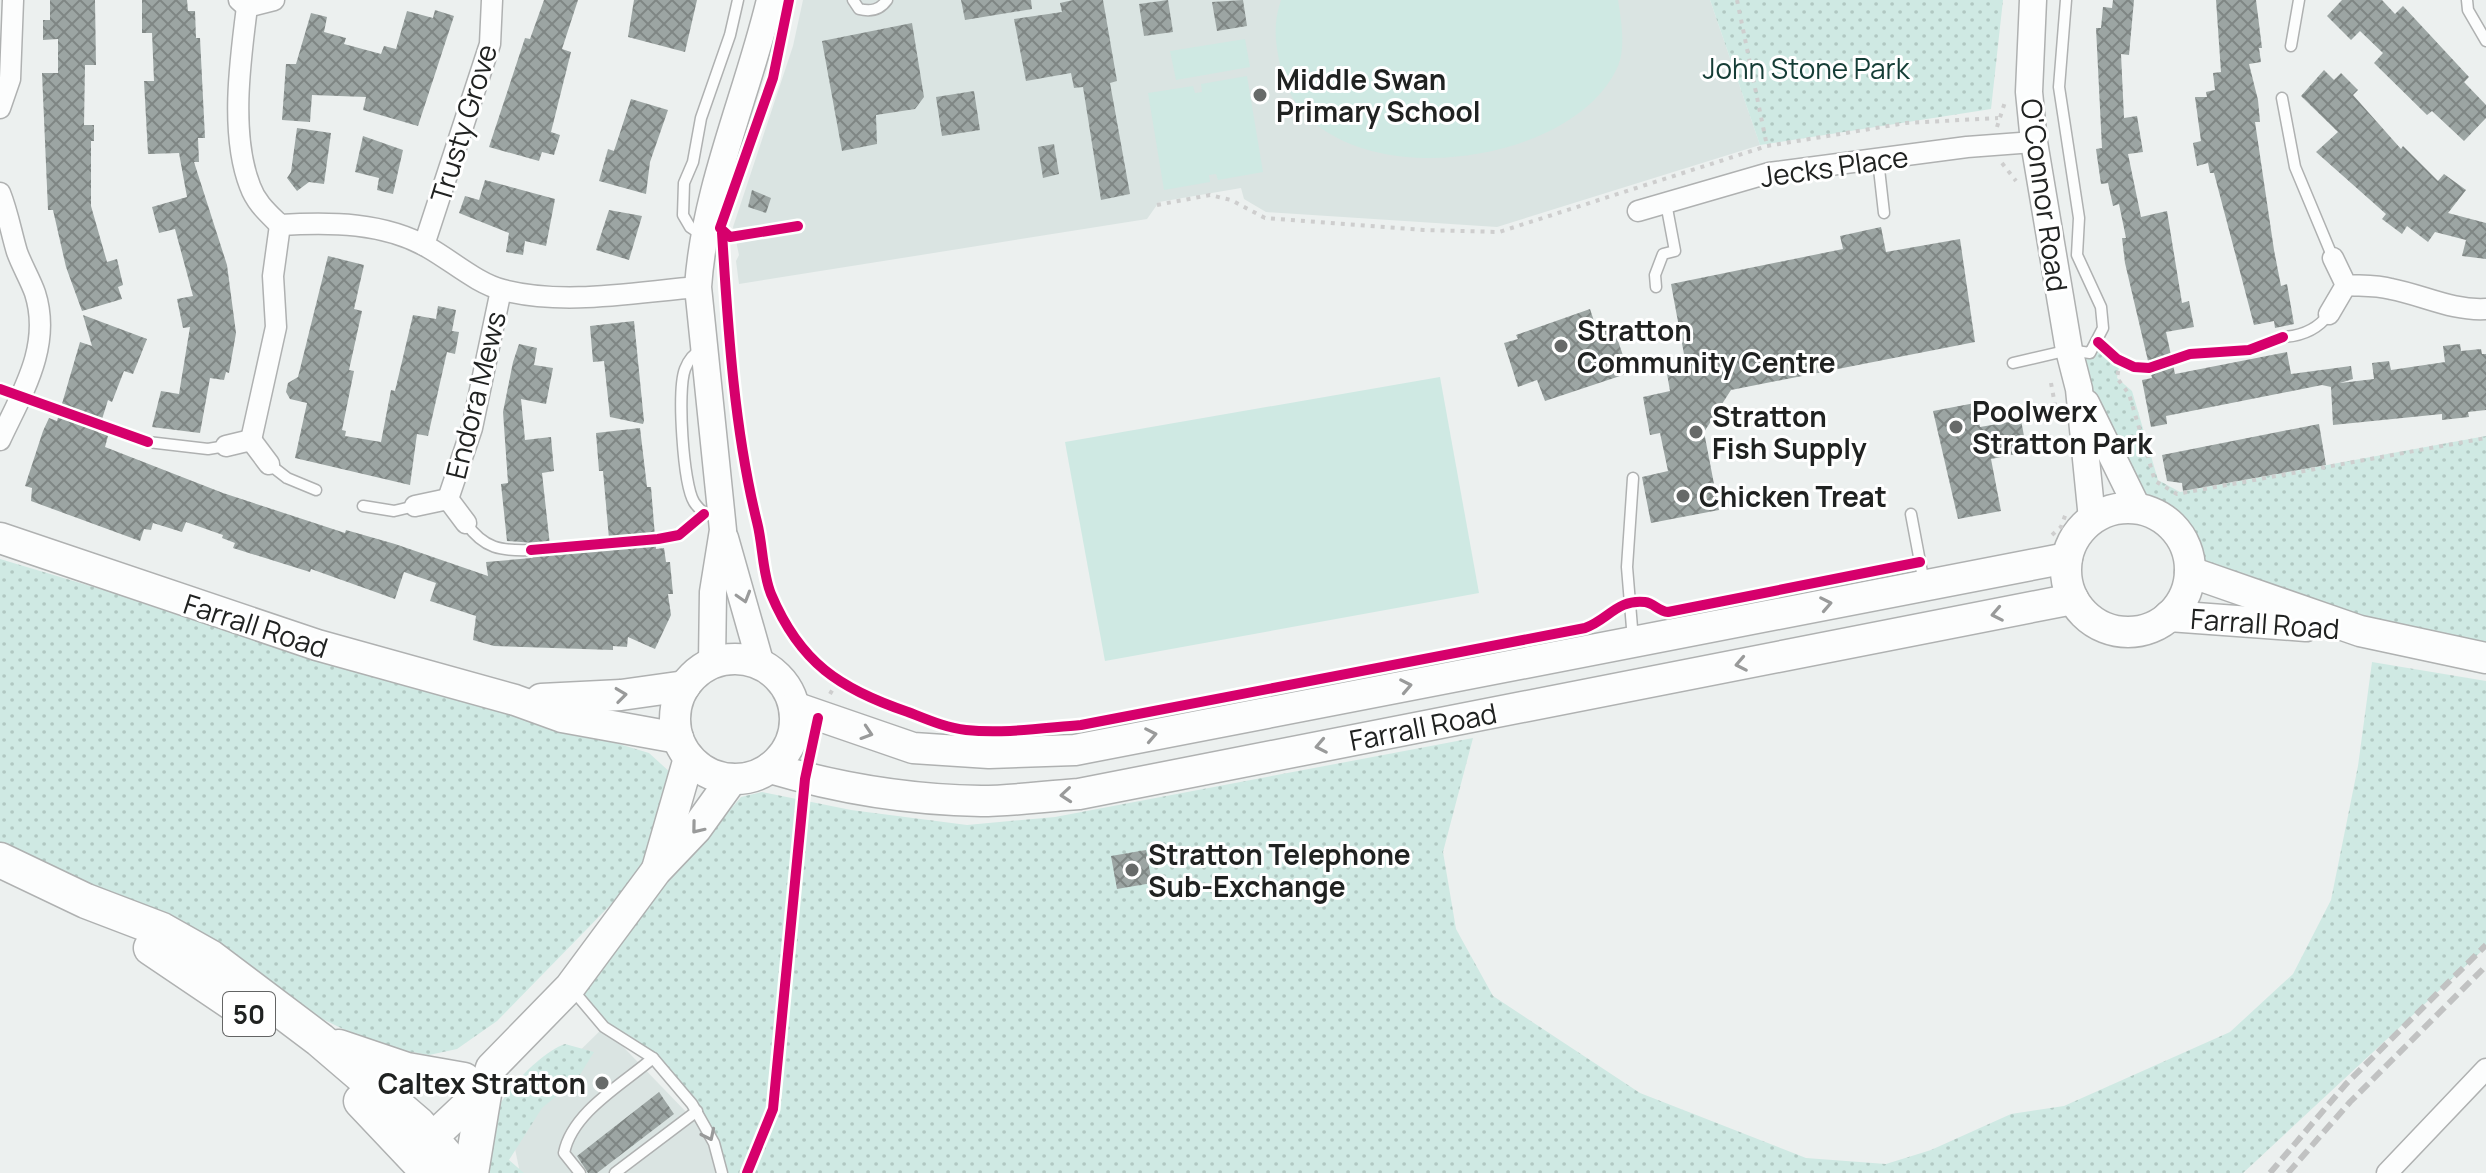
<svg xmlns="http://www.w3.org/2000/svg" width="2486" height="1173" font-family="Manrope,sans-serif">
	<defs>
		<pattern id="grass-dots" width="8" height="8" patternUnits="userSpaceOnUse" patternTransform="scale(2)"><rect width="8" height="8" fill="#cfe9e3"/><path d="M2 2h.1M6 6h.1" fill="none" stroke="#b1c8c2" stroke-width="1.8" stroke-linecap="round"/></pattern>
		<pattern id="building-cross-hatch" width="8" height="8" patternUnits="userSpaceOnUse" patternTransform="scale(2)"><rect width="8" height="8" fill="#9ca5a3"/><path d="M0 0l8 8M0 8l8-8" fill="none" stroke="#7f8684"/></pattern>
	</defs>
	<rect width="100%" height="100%" fill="#ecf0ef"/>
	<!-- built -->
	<g fill="#dae4e2">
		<path d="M803 0H1710L1760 145 1497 227 1266 212 1244 199 1241 188 1159 202 1147 219 739 284 736 261 739 255 733 227 793 46Z"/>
		<path d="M604 1027 745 1173H520L509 1120Z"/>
	</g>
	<!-- grass -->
	<g fill="url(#grass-dots)">
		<path d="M1710 0H2003L1991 109 1760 145Z"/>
		<path d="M2098 342 2120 361 2117 378 2132 391 2158 480 2180 492 2486 436V657L2190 572C2185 538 2170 519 2138 509L2069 350 2090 353Z"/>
		<path d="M0 559 649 753 672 774 655 843 627 888 497 1021 457 1049 429 1055 395 1049 341 1028 0 862Z"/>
		<path d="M2372 662 2486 681V947L2243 1173H722L697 1111 653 1058 604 1027 570 987 671 879 741 797 762 792 851 810 967 825 1055 817 1473 738 1443 852 1456 929 1493 996 1640 1093 1806 1158 1886 1164 1931 1150 2011 1114 2064 1106 2230 1032 2293 974 2331 900 2358 766Z"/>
		<path d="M565 1044 594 1052 578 1078 542 1108 509 1160 524 1173H481C485 1155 487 1135 493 1118 502 1093 541 1052 565 1044Z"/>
	</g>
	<!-- pitch -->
	<g fill="#cfe9e3">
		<path d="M1281 0H1618C1621 19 1626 47 1618 66 1571 175 1308 202 1280 65 1275 40 1273 25 1281 0Z"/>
		<path d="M1245 39 1250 67 1176 80 1170 51Z"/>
		<path d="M1247 76 1263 172 1218 180 1216 174 1209 175 1210 182 1164 190 1148 93 1193 86 1195 93 1202 92 1201 84Z"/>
		<path d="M1440 377 1479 593 1105 661 1065 442Z"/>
	</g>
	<!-- building -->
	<g fill="url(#building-cross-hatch)">
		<path d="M50 0H95L96 65H85L84 125H94V141H91V206L107 262 117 259 123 285 118 287 122 299 82 311 66 267 53 210H48L42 73H58V39L43 40V20H50Z"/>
		<path d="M142 0H187L188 11H195L196 38H200L205 138H198L199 162H194L227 265 236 333 229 373 226 372 224 380 210 378 200 433 152 427 161 391 179 394 190 327 183 328 177 299 193 296 175 229 159 233 152 207 187 197 179 153 148 154 144 81H154L152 33H142Z"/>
		<path d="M544 0H578L562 49 571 52 551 132 560 135 554 155 542 152 539 161 489 147 525 38 530 39Z"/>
		<path d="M634 0H697L685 52 628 37Z"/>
		<path d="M961 0H1031L1032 9 965 20Z"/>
		<path d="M1073 0H1103L1117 81 1110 83 1130 194 1101 200 1083 87 1074 88 1071 73 1026 81 1014 19 1062 12 1060 3Z"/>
		<path d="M1168 0 1173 32 1144 36 1139 4Z"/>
		<path d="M1243 0 1247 26 1217 31 1212 2Z"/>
		<path d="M2113 0H2134L2129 55 2121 54 2124 118 2137 116 2143 152 2128 154 2141 217 2167 211 2182 303 2189 301 2194 327 2166 332 2175 374 2287 352 2291 374 2351 366 2353 379 2340 383 2374 379 2372 363 2389 361 2391 370 2445 362 2443 346 2460 344 2461 351 2481 349 2482 354H2486V410L2468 412 2469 417 2442 420V414L2333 425 2331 387 2322 385 2166 416 2167 424 2151 427 2142 380 2152 378 2125 263 2122 238H2126L2119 204 2113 206 2108 183 2101 184 2096 149 2102 148 2096 28H2101L2103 7 2112 8Z"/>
		<path d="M2216 0H2256L2262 48H2259L2261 62 2249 64 2258 100 2260 122H2255L2274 250 2281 286 2287 284 2294 324 2275 328 2274 321 2254 325 2214 173H2210L2208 163 2197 166 2193 143 2201 141 2195 97H2207L2206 92 2215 90 2213 73 2221 72Z"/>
		<path d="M2342 0H2382L2395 14 2403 6 2469 77 2464 82 2486 105V118L2464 141 2432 111 2427 115 2374 63 2383 53 2360 31 2351 40 2327 16Z"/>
		<path d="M435 10 454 16 418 126 363 110 366 97 312 95 310 122 282 120 286 64H296L311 13 327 17 324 32 346 38 344 44 381 54 384 46 396 49 407 11 433 18Z"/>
		<path d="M912 23 924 97 915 109 876 115 877 144 842 151 822 41Z"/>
		<path d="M2324 70 2334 80 2341 73 2358 90 2353 95 2401 149 2403 146 2438 181 2444 174 2466 190 2448 213 2486 223V259L2462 256 2466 240 2435 232 2428 242 2407 226 2402 234 2382 219 2386 214 2316 152 2338 132 2301 96Z"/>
		<path d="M974 91 980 130 942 136 936 97Z"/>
		<path d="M631 99 668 110 650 162 646 194 599 181 608 149 614 151Z"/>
		<path d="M297 128 331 133 324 184 309 182 297 191 287 178 291 172Z"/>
		<path d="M363 136 403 150 393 194 377 190 379 178 355 172Z"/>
		<path d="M1054 144 1059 174 1043 178 1038 147Z"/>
		<path d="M485 180 555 199 546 246 525 241 523 255 506 252 509 233 459 213 465 196 479 200Z"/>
		<path d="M752 190 771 198 766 213 748 207Z"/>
		<path d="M609 210 642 216 629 260 596 250Z"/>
		<path d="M1881 227 1886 252 1960 239 1975 342 1731 390 1704 432 1719 510 1651 523 1642 477 1668 471 1660 433 1650 435 1643 397 1670 391 1666 368 1686 365 1671 284 1843 249 1840 236Z"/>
		<path d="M328 256 364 265 354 309 362 311 349 370 354 371 342 430 346 431 345 436 381 442 391 390 395 391 413 315 436 319 438 306 456 310 452 331 459 332 455 354 447 352 428 436 417 434 410 485 295 458 307 403 290 399 286 392 288 383 298 377Z"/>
		<path d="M1590 309 1597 330 1608 326 1612 340 1617 338 1629 373 1545 401 1537 380 1518 387 1504 343 1518 339 1516 335Z"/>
		<path d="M83 315 147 339 133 374 124 371 112 402 108 400 98 432 108 436 105 447 223 493 345 533 346 530 395 544 488 576 486 562 532 558 539 551 534 543 507 541 501 484 508 483 503 412 513 362 519 344 537 348 534 365 553 368 546 404 521 399 525 440 551 437 554 471 542 473 551 555 610 550 603 471H599L596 433 640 428 647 487H651L656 549 664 548 666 562H670L673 594H668L671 615 655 649 628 637 627 647 613 646V650L494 646 473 640 476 616 430 601 436 583 404 572 395 599 311 569 310 572 233 548 235 543 222 538 223 535 186 522 182 532 153 523 151 530 144 529 140 541 31 501 32 488 25 486 43 431 49 418 57 421 80 342 92 346Z"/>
		<path d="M634 321 644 421 643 424 610 417 604 361 593 362 590 326Z"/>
		<path d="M1975 403 1980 427 2021 420 2027 452 1991 459 2001 511 1958 519 1933 411Z"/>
		<path d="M2319 424 2326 465 2183 491 2182 483 2167 481 2162 455Z"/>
		<path d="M1146 850 1152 883 1117 889 1111 856Z"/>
		<path d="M659 1092 674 1114 597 1173H588L577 1156Z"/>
	</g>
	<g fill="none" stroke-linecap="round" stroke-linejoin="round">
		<!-- service casing -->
		<g stroke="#afb1b1" stroke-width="13">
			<g id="service">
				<path d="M853 0 859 9C871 12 880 10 887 0"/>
				<path d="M2467 0 2468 10 2486 41"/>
				<path d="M2291 46 2299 0"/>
				<path d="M2282 98 2295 167 2333 258"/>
				<path d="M1878 160 1884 213"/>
				<path d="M702 235 690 227 683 215 684 183 693 162 701 118 730 35 738 0"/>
				<path d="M1656 287 1655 275 1663 254 1675 251 1666 203"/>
				<path d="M2283 337C2302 336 2318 329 2329 314"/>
				<path d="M701 350C693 354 688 361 685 369 677 390 683 484 694 502 701 513 708 515 720 518"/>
				<path d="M2013 363 2069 350 2090 353 2103 328 2101 307 2077 255 2079 218 2059 87 2066 0"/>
				<path d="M148 442 208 449 226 446"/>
				<path d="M269 464 287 478 316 490"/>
				<path d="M1633 478 1627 567 1633 640"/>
				<path d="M363 506 394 511 415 506"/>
				<path d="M1911 514 1924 583"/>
				<path d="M466 523C484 549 501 551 531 550"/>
				<path d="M571 988 604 1027 653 1058 692 1104 714 1143 722 1173"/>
				<path d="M580 1173 564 1153C572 1112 623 1084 653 1058"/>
				<path d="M615 1173 697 1111"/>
			</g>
		</g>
		<!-- minor casing -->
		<g stroke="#afb1b1" stroke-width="23">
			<g id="minor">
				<path d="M239 0 247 7 274 0"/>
				<path d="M247 7C240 61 230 135 250 186 256 203 268 213 280 225 330 222 384 222 429 248 452 261 478 284 503 290 565 306 636 292 698 287"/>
				<path d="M0 108 10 79 13 0"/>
				<path d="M0 193C8 213 11 232 17 252 22 266 30 279 35 293 52 346 22 393 0 440"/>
				<path d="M1638 211 1769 173 1967 147 2034 142"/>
				<path d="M424 245 490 44 492 0"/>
				<path d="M2333 258 2346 285C2361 286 2377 285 2391 289 2423 295 2452 311 2486 309"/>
				<path d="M2329 314 2346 285"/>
				<path d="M251 440 276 327 273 276 280 225"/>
				<path d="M226 446 251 440 269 464"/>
				<path d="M448 499 472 428 501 290"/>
				<path d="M415 506 448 499 466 523"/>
				<path d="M2387 1173 2486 1069"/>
			</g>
		</g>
		<!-- tertiary casing -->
		<g stroke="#afb1b1" stroke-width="29">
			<g id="tertiary">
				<path d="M2033 0 2029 92 2034 142 2069 350 2079 389 2092 519"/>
				<path d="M2086 403 2138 509"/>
				<path d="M725 538 761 665"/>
				<path d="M712 663 713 592 723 530 698 287C705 187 747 96 770 0"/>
			</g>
		</g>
		<!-- secondary casing -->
		<g stroke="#afb1b1" stroke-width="33">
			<g id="secondary">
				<circle cx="2128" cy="570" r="62"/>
				<path d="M0 538 317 645 515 700 562 717 678 738"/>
				<path d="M2190 572 2360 631 2486 658"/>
				<path d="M2169 616 2306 626"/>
				<circle cx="735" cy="719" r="60"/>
				<path d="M541 699 621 695 685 686"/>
				<path d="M794 707 913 748 989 753 1075 750 2067 558"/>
				<path d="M770 768C837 788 911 800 981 801 1013 801 1047 796 1079 794L2073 599"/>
				<path d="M657 869 689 758"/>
				<path d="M415 1154 485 1088 491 1068 570 987 656 871 696 829 732 779"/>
			</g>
		</g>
		<!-- primary casing -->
		<g stroke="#afb1b1" stroke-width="37">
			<g id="primary">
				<path d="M0 860 86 901 162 930 210 957 320 1040 418 1124 461 1173"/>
				<path d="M151 948 240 1008"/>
				<path d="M339 1047 407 1070 464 1080"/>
				<path d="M361 1101 429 1173"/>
				<path d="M471 1173 485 1088"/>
			</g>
		</g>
		<!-- path -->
		<g stroke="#cecece" stroke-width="4" stroke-dasharray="4 6" stroke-linecap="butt">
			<path d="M1737 0 1767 146"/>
			<path d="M1997 127 2005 102"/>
			<path d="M2002 163 2016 181"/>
			<path d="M1157 205 1210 195 1231 200 1265 218 1423 230 1499 232 1767 146 1906 123 1998 118"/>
			<path d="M2120 361 2117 378 2129 394 2155 481 2177 494 2486 438"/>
			<path d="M2051 383 2056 410"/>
			<path d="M2052 535 2061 527 2066 513"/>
			<path d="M830 694 837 682"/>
		</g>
		<!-- service -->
		<use href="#service" stroke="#fcfdfd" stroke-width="10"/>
		<!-- minor -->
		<use href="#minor" stroke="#fcfdfd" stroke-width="20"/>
		<!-- tertiary -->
		<use href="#tertiary" stroke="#fcfdfd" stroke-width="26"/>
		<!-- secondary -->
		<use href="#secondary" stroke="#fcfdfd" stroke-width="30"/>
		<!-- primary -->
		<use href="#primary" stroke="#fcfdfd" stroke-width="34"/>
		<!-- rail -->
		<g stroke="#c1c2c2" stroke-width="6" stroke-dasharray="12 6" stroke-linecap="butt">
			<path d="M2270 1173 2346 1084 2486 945"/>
			<path d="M2288 1173 2350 1102 2486 966"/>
		</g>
		<!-- cycleway casing -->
		<g stroke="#fff" stroke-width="15">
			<g id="cycleway">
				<path d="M789 0 773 78 720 228 730 237 798 226"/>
				<path d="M722 233C728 328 734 429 757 522 763 545 762 572 771 594 800 663 840 689 908 712 926 719 946 728 966 730 1003 734 1043 728 1081 725L1585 628C1608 620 1617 599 1645 602 1654 603 1658 611 1668 612L1920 562"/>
				<path d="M2098 342 2117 359 2134 367 2149 368 2190 354 2249 350 2283 337"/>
				<path d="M0 389 148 442"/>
				<path d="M531 550 658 539 679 535 704 514"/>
				<path d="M747 1173 773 1109 805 779 818 718"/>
			</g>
		</g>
		<!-- cycleway -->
		<use href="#cycleway" stroke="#d6006c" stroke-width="10"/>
	</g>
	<!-- one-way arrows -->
	<defs><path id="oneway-chevron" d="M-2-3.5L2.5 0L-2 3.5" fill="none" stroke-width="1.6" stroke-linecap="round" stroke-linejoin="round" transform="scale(2)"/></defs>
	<g stroke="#999a9a">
		<use href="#oneway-chevron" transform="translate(744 597) rotate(73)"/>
		<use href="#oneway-chevron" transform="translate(1826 604) rotate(-11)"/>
		<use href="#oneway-chevron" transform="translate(1997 614) rotate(169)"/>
		<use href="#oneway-chevron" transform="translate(1741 664) rotate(169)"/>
		<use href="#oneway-chevron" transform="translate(1406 686) rotate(-11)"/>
		<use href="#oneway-chevron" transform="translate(621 695) rotate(-7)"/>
		<use href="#oneway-chevron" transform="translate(867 733) rotate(18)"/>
		<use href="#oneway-chevron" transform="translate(1151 735) rotate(-11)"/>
		<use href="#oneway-chevron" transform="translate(1321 746) rotate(169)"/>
		<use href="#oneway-chevron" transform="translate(1066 795) rotate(175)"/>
		<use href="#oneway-chevron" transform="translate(697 828) rotate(129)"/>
		<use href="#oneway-chevron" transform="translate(709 1135) rotate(64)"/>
	</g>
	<!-- markers -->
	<g fill="#676a69" stroke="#fff" stroke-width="3">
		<circle cx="1260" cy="95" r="8"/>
		<circle cx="1561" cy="346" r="8"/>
		<circle cx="1956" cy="427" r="8"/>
		<circle cx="1696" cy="432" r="8"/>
		<circle cx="1683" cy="496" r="8"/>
		<circle cx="1132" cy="870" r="8"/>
		<circle cx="602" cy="1083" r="8"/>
	</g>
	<g text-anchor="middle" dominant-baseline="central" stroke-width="6" stroke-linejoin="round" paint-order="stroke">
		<!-- shield labels -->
		<rect fill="#fff" stroke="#636464" stroke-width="2" x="223" y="992" width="52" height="44" rx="6"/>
		<g font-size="26" font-weight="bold" fill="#202221">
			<text x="249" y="1014">50</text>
		</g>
		<!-- park labels -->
		<g font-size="28" fill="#153d36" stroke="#fff">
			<text x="1806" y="68">John Stone Park</text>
		</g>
		<!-- poi labels -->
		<g font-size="28" font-weight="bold" fill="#202221" stroke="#fff" text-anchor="start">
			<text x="1276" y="79">Middle Swan<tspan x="1276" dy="32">Primary School</tspan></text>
			<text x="1577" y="330">Stratton<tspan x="1577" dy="32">Community Centre</tspan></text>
			<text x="1972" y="411">Poolwerx<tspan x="1972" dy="32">Stratton Park</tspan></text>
			<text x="1712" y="416">Stratton<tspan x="1712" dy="32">Fish Supply</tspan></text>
			<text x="1699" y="496">Chicken Treat</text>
			<text x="1148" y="854">Stratton Telephone<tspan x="1148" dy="32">Sub-Exchange</tspan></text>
			<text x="586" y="1083" text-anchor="end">Caltex Stratton</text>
		</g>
		<!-- street labels -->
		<g font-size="28" fill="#202221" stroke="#fff">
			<text transform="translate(463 123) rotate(-73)">Trusty Grove</text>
			<text transform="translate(1834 166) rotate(-8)">Jecks Place</text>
			<text transform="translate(2045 195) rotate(82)">O'Connor Road</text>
			<text transform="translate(475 395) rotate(-76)">Endora Mews</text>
			<text transform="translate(2265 623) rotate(4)">Farrall Road</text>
			<text transform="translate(256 625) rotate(18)">Farrall Road</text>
			<text transform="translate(1423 726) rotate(-11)">Farrall Road</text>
		</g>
	</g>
</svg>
